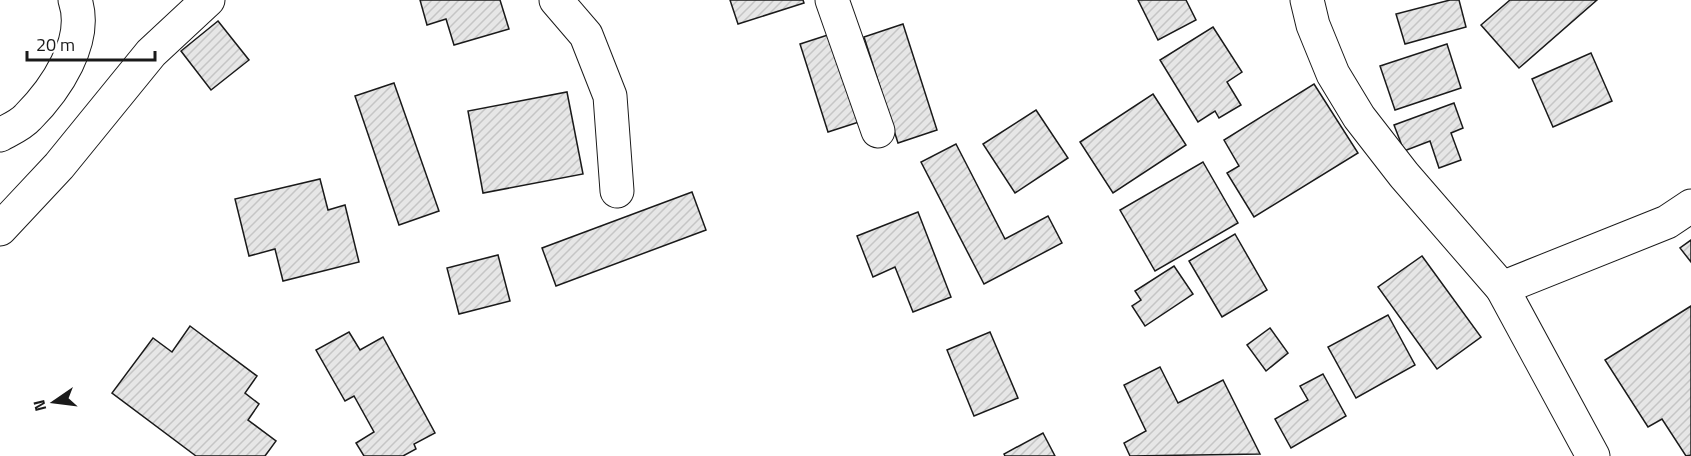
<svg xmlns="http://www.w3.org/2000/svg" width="1691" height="456" font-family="'Titillium Web',sans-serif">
	<defs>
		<pattern id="building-hatch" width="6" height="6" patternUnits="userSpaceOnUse" patternTransform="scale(1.5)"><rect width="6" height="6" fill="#e6e6e6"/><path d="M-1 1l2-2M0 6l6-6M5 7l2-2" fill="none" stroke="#c5c5c5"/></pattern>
	</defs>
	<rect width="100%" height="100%" fill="#fff"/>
	<!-- building -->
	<g fill="url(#building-hatch)" stroke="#1a1a1a" stroke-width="1.5">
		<path d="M420 0H500L509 29 454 45 446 19 427 25Z"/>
		<path d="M730 0H803L804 3 738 24Z"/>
		<path d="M1138 0H1186L1196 20 1158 40Z"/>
		<path d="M1450 0H1459L1466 27 1405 44 1396 14Z"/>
		<path d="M1510 0H1597L1519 68 1481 25Z"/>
		<path d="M218 21 249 60 211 90 181 51Z"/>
		<path d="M903 24 937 130 898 143 864 37Z"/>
		<path d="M1213 27 1242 72 1227 82 1241 105 1219 118 1215 111 1198 122 1160 60Z"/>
		<path d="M834 33 862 121 828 132 800 44Z"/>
		<path d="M1447 44 1461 88 1395 110 1380 66Z"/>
		<path d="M1591 53 1612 101 1553 127 1532 79Z"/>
		<path d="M394 83 439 211 399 225 355 96Z"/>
		<path d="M1314 84 1358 153 1254 217 1227 173 1239 166 1224 140Z"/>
		<path d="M567 92 583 174 483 193 468 111Z"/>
		<path d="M1153 94 1186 145 1113 193 1080 142Z"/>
		<path d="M1454 103 1463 128 1451 133 1461 160 1439 168 1430 141 1404 151 1394 125Z"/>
		<path d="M1036 110 1068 158 1015 193 983 144Z"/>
		<path d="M956 144 1005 239 1048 216 1062 243 984 284 921 162Z"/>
		<path d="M1203 162 1238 223 1155 271 1120 210Z"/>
		<path d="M320 179 328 210 345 205 359 262 283 281 275 249 249 256 235 199Z"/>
		<path d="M692 192 706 230 556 286 542 248Z"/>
		<path d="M918 212 951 297 913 312 895 267 873 277 857 236Z"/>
		<path d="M1235 234 1267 290 1222 317 1189 261Z"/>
		<path d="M1691 240V262L1680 248Z"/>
		<path d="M498 255 510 301 459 314 447 268Z"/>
		<path d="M1422 256 1481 337 1437 369 1378 287Z"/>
		<path d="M1174 266 1193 294 1145 326 1132 306 1141 300 1135 291Z"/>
		<path d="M1691 306V455L1686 456 1662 419 1648 427 1605 360Z"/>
		<path d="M1388 315 1415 365 1356 398 1328 347Z"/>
		<path d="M190 326 257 376 245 393 259 404 248 420 276 441 265 456H196L112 393 153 338 172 352Z"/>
		<path d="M1270 328 1288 353 1266 371 1247 345Z"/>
		<path d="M349 332 360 350 383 337 435 433 414 444 416 449 403 456H364L356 443 374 432 354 396 345 401 316 350Z"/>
		<path d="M990 332 1018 398 974 416 947 350Z"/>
		<path d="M1160 367 1178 403 1223 380 1260 454 1130 456 1124 443 1146 431 1124 385Z"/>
		<path d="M1323 374 1346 416 1291 448 1275 419 1308 400 1300 386Z"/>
		<path d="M1043 433 1055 456H1005L1004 454Z"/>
	</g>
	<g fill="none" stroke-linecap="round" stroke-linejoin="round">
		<!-- minor casing -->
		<g stroke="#1a1a1a" stroke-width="35">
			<g id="minor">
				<path d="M556 0 586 35 610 96 617 191"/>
				<path d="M832 0 878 131"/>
				<path d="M1307 0 1313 25 1333 74 1359 117 1404 175 1502 288 1593 456"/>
				<path d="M0 135C9 130 21 125 28 117 55 90 89 41 75 0"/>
				<path d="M0 229 59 166 151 53 208 0"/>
				<path d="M1502 288 1667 222 1691 206"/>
			</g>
		</g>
		<!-- minor -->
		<use href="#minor" stroke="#fff" stroke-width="33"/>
	</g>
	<!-- north arrow -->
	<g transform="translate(54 402) rotate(256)" stroke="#ffffff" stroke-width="4.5" paint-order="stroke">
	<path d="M0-4.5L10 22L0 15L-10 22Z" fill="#1a1a1a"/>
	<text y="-9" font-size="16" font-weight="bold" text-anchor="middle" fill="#1a1a1a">N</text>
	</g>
	<!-- scale -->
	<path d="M27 51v9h128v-9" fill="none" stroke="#1a1a1a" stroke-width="3"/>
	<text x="36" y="51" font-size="18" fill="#1a1a1a" stroke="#ffffff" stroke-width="4.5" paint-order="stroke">20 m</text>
</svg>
